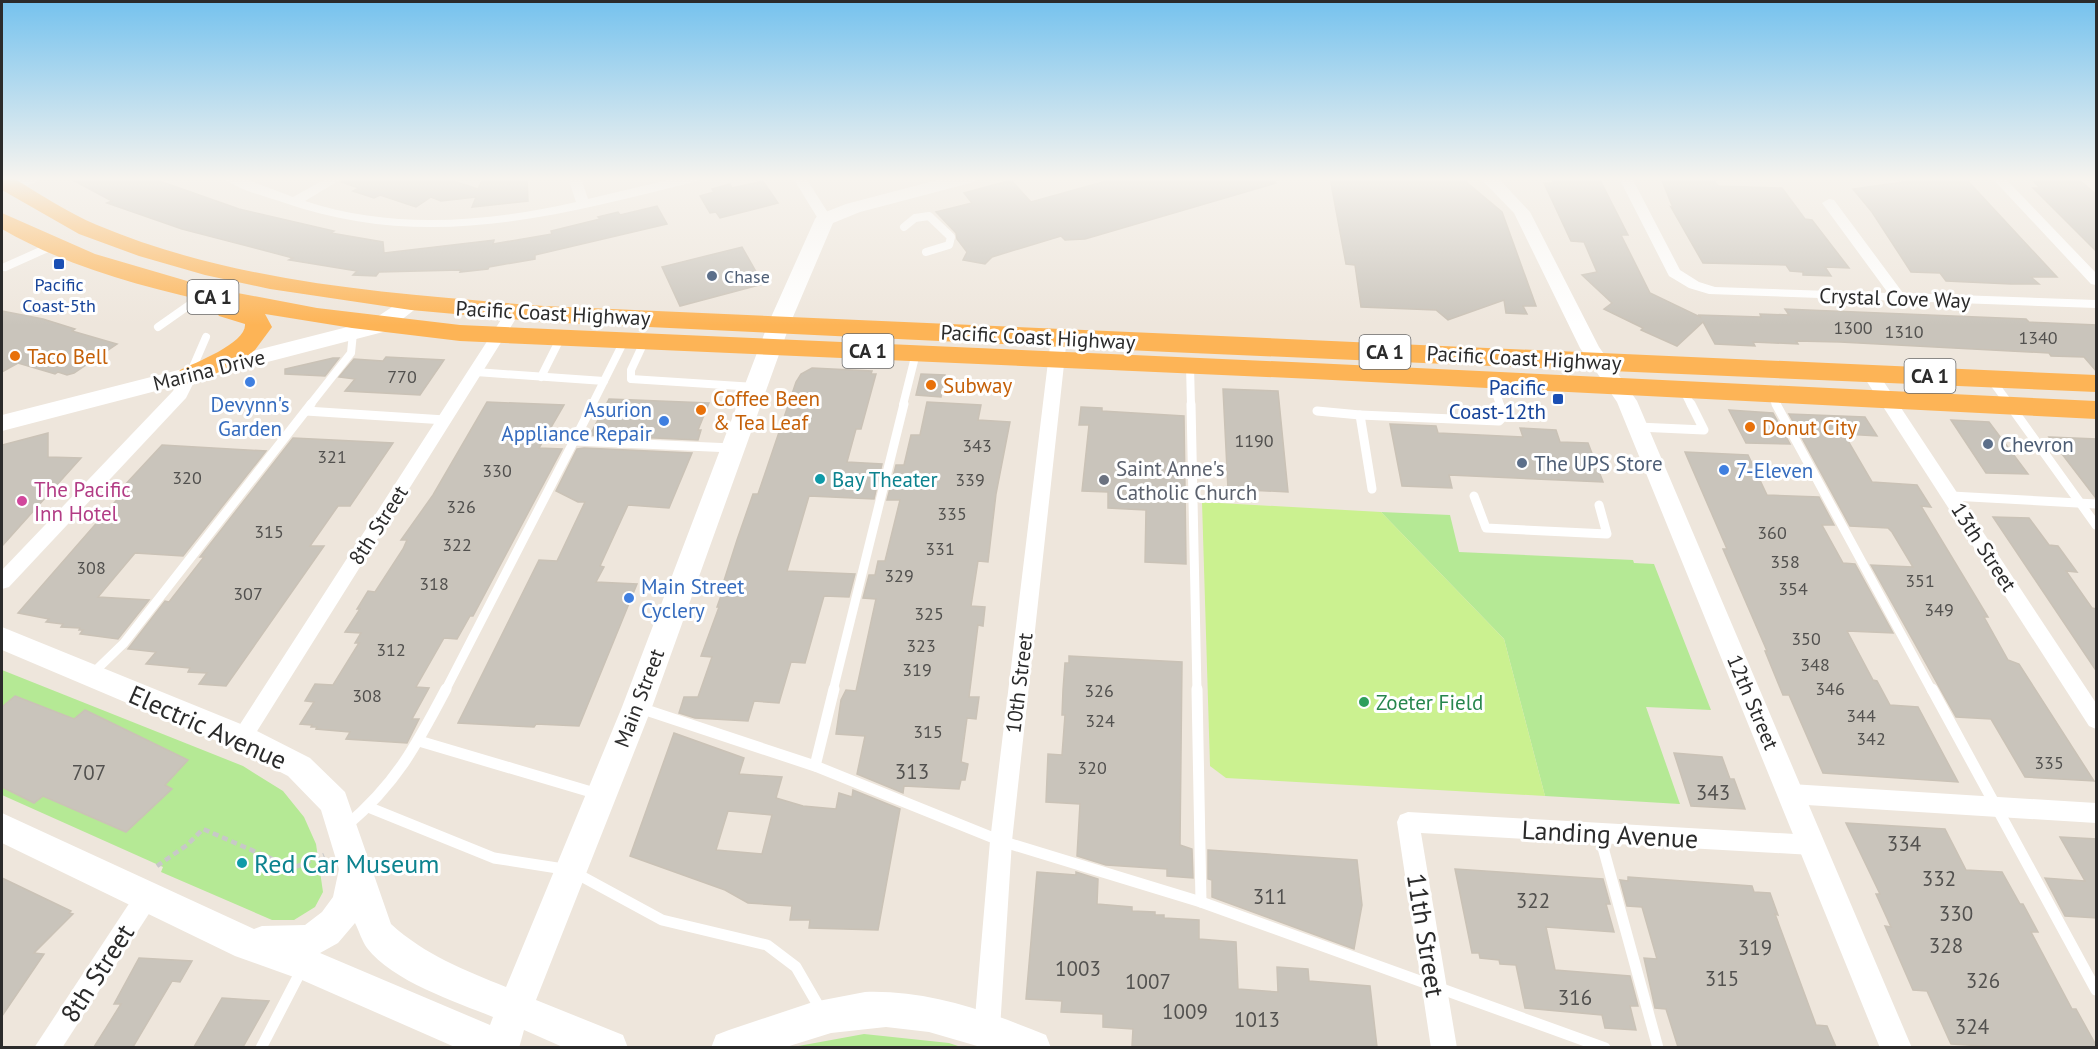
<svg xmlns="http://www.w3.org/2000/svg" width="2098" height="1049" font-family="'PT Sans',sans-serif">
	<rect width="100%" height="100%" fill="#eee6dc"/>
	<!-- green -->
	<g fill="#b5e995">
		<path d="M1381 512 1450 515 1459 552 1633 560 1634 563 1654 564 1711 710 1646 707 1680 804 1545 796 1504 639Z"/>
		<path d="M2 670 243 766 283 791 304 817 316 844 323 892 315 907 294 920H272L161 872 163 867 2 795Z"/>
		<path d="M864 1034 949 1043 961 1047H793Z"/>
	</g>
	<!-- pitch -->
	<path fill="#cbf190" d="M1202 502 1381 512 1504 639 1545 796 1226 778 1210 766Z"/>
	<!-- building -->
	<g fill="#c9c4bb" stroke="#cac2b6" stroke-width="1.5" fill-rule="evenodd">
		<path d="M69 178H151L239 209 334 231 331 233 383 242 384 253 494 240 493 244 552 234 551 231 600 219 598 217 618 212 620 215 657 206 667 224 535 255V259L489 267 488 269 460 272 461 270 379 272 376 276 353 275 357 271 289 260 293 258 182 229 107 203 112 201Z"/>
		<path d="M345 178H444L478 189 482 180 527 178 528 201 472 207 476 197 441 201 431 197 416 207 380 195 374 198 353 191 359 188 341 182Z"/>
		<path d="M1117 178H1275L1276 183 1085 239 1065 240 1061 236 992 257 985 264 963 260 967 252 957 239 956 233 936 212 972 203 964 193 1011 180 1031 202Z"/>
		<path d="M1330 178 1465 181 1502 212 1536 306H1523L1527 314 1506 313 1504 300 1448 320 1436 310 1361 307 1355 265 1346 264Z"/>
		<path d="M1551 178H1599L1628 235H1621L1650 293 1700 317 1699 315 1761 317 1760 314 1789 315 1785 309 2026 319 2029 322 2097 325V372L2084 357 2051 356 2049 353 1840 342 1796 341 1798 344 1753 342 1755 346 1715 344 1703 322 1677 346 1641 330 1643 328 1604 309 1612 303 1582 275 1597 272 1584 242 1571 241 1544 183H1554Z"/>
		<path d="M1661 178H1712L1718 186 1782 188 1805 219 1812 220 1849 268 1825 267 1831 276 1803 275V272L1790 271 1786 265 1703 263 1671 207 1673 208Z"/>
		<path d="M1931 178 1966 179 2057 277H2031L2039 284H2011L1946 281 1940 273 1911 272 1872 212 1853 189Z"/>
		<path d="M2030 178H2077L2097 195V252L2033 188H2040Z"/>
		<path d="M763 181 778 203 720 218 716 212 710 213 700 196 714 192 712 189 730 184 732 188Z"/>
		<path d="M742 247 763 284 680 306 662 267Z"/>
		<path d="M2 311 43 319 75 329 72 331 117 344 74 373 67 375 58 372 55 374 18 363 2 372Z"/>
		<path d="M386 357 444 360 420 395 345 391 355 379 339 377 354 359 383 361Z"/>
		<path d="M333 358H339L325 376 285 374V369Z"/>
		<path d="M812 368 872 371 871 374H876L861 429H856L847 462 882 464 874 499 809 496 787 571 855 574 849 597 824 596 805 663 791 662 779 703 754 701 748 721 695 718 679 713 684 697H698L712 657 701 656 719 607H717L723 590H721L737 540 753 494H758L796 382 801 374Z"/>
		<path d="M921 374 945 375 941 397 916 395Z"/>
		<path d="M1223 389 1278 391 1288 492 1228 489Z"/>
		<path d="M609 399 709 403 698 430H701L698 440 590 435Z"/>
		<path d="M487 402 564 405 539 448 562 449 473 616H470L457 639 444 638 416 687 429 688 412 719H419L407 743 346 739 350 732 316 729 317 727H311L312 725 300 724 314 702 305 701 315 684 333 685 359 643H355L361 633 345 632 360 609H357L368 591 375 592 403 549 407 540H401L433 495Z"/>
		<path d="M927 402 981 405 978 420 1010 422 996 494 988 562 978 561 971 606 985 607 983 626 978 625 969 697H979L976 719 967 718 961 762 968 764 965 780H961L959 789 904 786 903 793 857 774 865 736 836 734 841 700 846 690 856 691 876 599 863 598 869 575H875L878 561H885L900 500H887L896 465H904L911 435H920Z"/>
		<path d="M1081 407 1102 408V411L1184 416 1186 564 1145 562 1146 510 1108 508V492L1082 491 1089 425H1079Z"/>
		<path d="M1729 410 1773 413 1790 444 1746 443Z"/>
		<path d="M1789 414 1865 417 1877 436 1844 434 1872 482 1917 485 1931 507 1921 506 1988 617H1984L2008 660 2019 664 2094 781 2025 777 1991 719 1956 717 1871 565 1913 567 1892 532 1888 528 1850 526Z"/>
		<path d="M1951 420 1989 422 2028 474 1986 473Z"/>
		<path d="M1390 424 1436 426 1438 433 1523 437 1520 428 1556 430 1560 442 1588 443 1603 482 1449 475 1452 488 1402 486Z"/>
		<path d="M48 433V457L81 458 2 546V445Z"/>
		<path d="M2049 437 2097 439V497H2095Z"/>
		<path d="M293 438 393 443 350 506H338L310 546H324L226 686 199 684 207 673 188 672 190 668 146 664 156 652 128 649 165 601 169 602 204 557H200Z"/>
		<path d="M162 445 266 451 183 556 135 553 98 597 149 600 118 639 80 634 83 630H79L80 628 61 627 63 624 46 622 49 619 18 613 128 487H123Z"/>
		<path d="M584 448 692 453 669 508 628 505 600 566 604 567 596 582 637 584 579 726 536 724 534 727 458 723 539 560 557 561 585 502H578L556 491 577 449Z"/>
		<path d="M1685 452 1748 455 1767 495 1819 497 1834 525H1822L1843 563 1855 564 1893 633 1847 631 1873 680 1877 681 1890 705 1918 707 1958 782 1823 773 1789 695H1783L1765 651H1767L1723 549H1727Z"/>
		<path d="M1993 517 2029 518 2049 545 2058 546 2077 572 2066 571 2092 608 2097 609V672Z"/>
		<path d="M1069 656 1182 662 1180 845 1192 849 1193 878 1167 876V869L1106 865 1077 856 1080 804 1046 802 1048 754 1062 755 1065 715H1062L1063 690 1065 663H1069Z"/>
		<path d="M15 696 74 719 85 710 188 760 165 785 172 789 126 832 43 796 34 803 2 787V707Z"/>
		<path d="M674 733 744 758 739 774 782 777 776 798 803 806 836 809 839 793 852 797 853 790 900 809 878 930 809 928 810 920H790L792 906 748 903 725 890 630 856ZM728 811 772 815 762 854 716 850Z"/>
		<path d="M1674 753 1722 757 1730 779H1734L1745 809 1691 806Z"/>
		<path d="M1846 823 1945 829 1966 870 2002 872 2020 904H2023L2038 932H2031L2072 1009H2076L2097 1047H1998L1951 1044 1927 991 1913 990 1885 926 1891 927 1876 894H1880Z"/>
		<path d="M2060 837 2097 839V918L2065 916 2045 878 2085 881Z"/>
		<path d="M1208 850 1357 860 1362 905 1354 949 1212 897V880L1208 879Z"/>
		<path d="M1455 869 1603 879 1610 904H1606L1614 932 1546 927 1555 970 1630 976 1638 1006H1630L1636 1030 1605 1028 1602 1015 1525 1008 1516 965 1500 964 1499 960 1480 958 1479 953H1472Z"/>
		<path d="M1037 872 1076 875V872L1098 879 1097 904 1132 907V911L1155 912V915H1164V918L1199 920V939L1236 942 1238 989 1278 992 1277 967 1308 969 1309 981 1370 986 1377 1047 1132 1046 1133 1029 1103 1027V1014L1061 1012 1062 1001 1026 999Z"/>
		<path d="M1628 877 1752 886 1754 892 1770 893 1778 915 1775 914 1816 1025 1827 1026 1836 1047H1678L1666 1009 1655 1008 1644 958 1657 959 1642 907 1627 906 1620 880 1628 881Z"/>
		<path d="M2 878 71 911 69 913 73 914 34 953 44 954 2 1016Z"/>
		<path d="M139 958 192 961 180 982 172 981 133 1047H94L121 1004H114Z"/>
		<path d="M222 998 269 1001 243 1047H194Z"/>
	</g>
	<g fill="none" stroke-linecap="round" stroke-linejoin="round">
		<!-- path -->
		<path stroke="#c8c8c8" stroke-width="4.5" stroke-dasharray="6 4" stroke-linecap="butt" d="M157 866 187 845 203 829 293 868 324 855"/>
		<!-- service-far2 -->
		<g stroke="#fff" stroke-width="8">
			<path d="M904 227 915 218 929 216 951 237 949 245 926 252"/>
			<path d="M5 267 52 246"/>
			<path d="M158 327 205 294"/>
			<path d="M645 340 631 370V379L755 387"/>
			<path d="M1190 366 1191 405"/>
			<path d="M476 372 604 381"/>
			<path d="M190 374 206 337"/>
			<path d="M541 377 561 337"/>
			<path d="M1990 378 2010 405"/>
			<path d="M1492 380 1500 405"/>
			<path d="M1684 391 1691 405"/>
			<path d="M1771 395 1777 405"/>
			<path d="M310 405 351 353 353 333"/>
			<path d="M592 405 625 339"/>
			<path d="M903 405 916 353"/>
		</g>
		<!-- service-far1 -->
		<g stroke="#fff" stroke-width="9">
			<path d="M1191 404 1197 691"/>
			<path d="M1776 404 1932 691"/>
			<path d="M2009 404 2096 525"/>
			<path d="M306 411 445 420"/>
			<path d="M1317 411 1360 415"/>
			<path d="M1638 427 1704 430 1691 404"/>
			<path d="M575 441 732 448"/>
			<path d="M1372 489 1360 415 1499 421 1503 417 1499 404"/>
			<path d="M1474 496 1486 528 1607 534 1599 505"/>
			<path d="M1952 496 2096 504"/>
			<path d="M92 674 124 643 311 404"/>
			<path d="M445 691 593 404"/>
			<path d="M833 691 904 404"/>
		</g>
		<!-- service -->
		<g stroke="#fff" stroke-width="11">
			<path d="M1197 689 1201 902"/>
			<path d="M1932 689 2096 990"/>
			<path d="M640 708 815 766 1001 841 1201 902 1605 1048"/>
			<path d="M419 741 598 794"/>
			<path d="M815 766 834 689"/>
			<path d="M368 807 494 858 570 870 662 920 767 945 796 967 822 1012"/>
			<path d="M346 826C396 784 416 746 446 689"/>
			<path d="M1599 833 1658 1048"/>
			<path d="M261 1048 303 967"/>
		</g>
		<!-- minor -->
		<g fill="#fff" fill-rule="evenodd">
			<path d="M224 178H243L293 197 327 178H343L305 201C393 230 487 222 576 202L568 178H581L588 199 676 178H699L698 181C556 216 427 253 282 202 267 197 235 189 224 178Z"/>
			<path d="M793 178H806L832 219 830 222H820Z"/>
			<path d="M1619 178H1632L1680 270 1699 282 1715 287 1888 293 1822 203 1829 199 1834 200 1903 293 2096 300V308L1709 294 1689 288 1669 276Z"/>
			<path d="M1992 178H2005L2096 273V285L2091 284Z"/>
			<path d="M513 308 520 312 249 744 242 747 235 744 231 738 235 732 506 312Z"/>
			<path d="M1059 332 1067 337 1012 841 1000 1029 996 1038 987 1042 978 1038 974 1029 990 841 1051 337Z"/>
			<path d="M1870 369 1876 370 2096 703V729L2089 726 1862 374Z"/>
			<path d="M189 371 197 376 186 398 9 587 2 589V570L173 391 183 372Z"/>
			<path d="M1791 784 2096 803V823L1791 804 1783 801 1780 794 1783 787Z"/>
			<path d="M1408 812 1812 835 1820 838 1823 845 1820 852 1812 855 1421 833 1457 1048H1431L1397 822 1400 815Z"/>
			<path d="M146 887 154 890 158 898 154 906 62 1048H34L138 890Z"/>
		</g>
		<!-- tertiary -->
		<g fill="#fff" fill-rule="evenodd">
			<path d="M17 178H41L39 181 15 190H3V184Z"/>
			<path d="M1480 178H1498L1530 212 1599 347 1637 401 1912 1048H1880L1617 402 1580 348 1514 213Z"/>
		</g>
		<!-- secondary -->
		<g fill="#fff" fill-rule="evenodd">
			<path d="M945 178H977L974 182 860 212 833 223 790 324 652 707 536 1000 623 1035 628 1048H565L524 1030 519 1048H457L302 980 235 956 2 843V813L254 929 262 926 305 925 322 912 333 897 339 869 321 810 288 776 231 747 2 650V627L253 729 310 758 345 792 391 924C425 955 464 970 506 987L622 707 768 324 815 219 818 215 846 204ZM355 923C359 931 362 941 367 948 392 981 456 1002 493 1017L490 1025 320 953 338 943Z"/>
			<path d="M411 297 418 299 421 303 418 307 387 331 2 431V415L371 321 404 299Z"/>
			<path d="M865 992C929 990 987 1011 1046 1035L1051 1048H984L929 1032 886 1027 831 1033 783 1048H711L716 1035 729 1030 813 1002Z"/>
		</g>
		<!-- trunk -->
		<g fill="#fdb456" fill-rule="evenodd">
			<path d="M2 178H13C40 194 68 213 97 225 237 284 394 294 544 306L2096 375V392L1169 352 544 322 411 310 270 289 205 275 139 256 79 234 2 190Z"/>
			<path d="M2 213 95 254 211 288 317 308 460 325 1313 363 2096 401V419L1313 379 460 341 352 328 265 314 272 327 255 350 238 363 198 382 189 384 180 382 176 376 180 370C195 363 247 343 245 324L219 316 216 311 223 305C147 288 69 268 2 229Z"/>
		</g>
	</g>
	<!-- sky -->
	<linearGradient id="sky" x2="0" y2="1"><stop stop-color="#75c2ee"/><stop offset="0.55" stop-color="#f7f4ef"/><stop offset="1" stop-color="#f7f4ef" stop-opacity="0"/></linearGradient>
	<rect width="2098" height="325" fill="url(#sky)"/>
	<!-- markers -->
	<g fill="#1a4fb4" stroke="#fff" stroke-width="2">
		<rect x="53" y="258" width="12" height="12" rx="3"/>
		<rect x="1552" y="393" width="12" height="12" rx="3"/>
	</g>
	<g fill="#5c6f8a" stroke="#fff" stroke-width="2">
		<circle cx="712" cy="276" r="6"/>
		<circle cx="1988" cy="444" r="6"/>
		<circle cx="1522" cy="463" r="6"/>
	</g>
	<g fill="#e8710a" stroke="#fff" stroke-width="2">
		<circle cx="15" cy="356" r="6"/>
		<circle cx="931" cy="385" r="6"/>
		<circle cx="701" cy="410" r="6"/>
		<circle cx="1750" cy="427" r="6"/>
	</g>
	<g fill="#3f7fe0" stroke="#fff" stroke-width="2">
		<circle cx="250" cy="382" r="6"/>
		<circle cx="664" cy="421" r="6"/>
		<circle cx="1724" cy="470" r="6"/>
		<circle cx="629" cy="598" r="6"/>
	</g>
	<g fill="#0f9aa8" stroke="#fff" stroke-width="2">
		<circle cx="820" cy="479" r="6"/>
		<circle cx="242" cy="863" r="6"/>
	</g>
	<circle fill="#6b7280" stroke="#fff" stroke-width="2" cx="1104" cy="480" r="6"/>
	<circle fill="#d1479c" stroke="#fff" stroke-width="2" cx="22" cy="501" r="6"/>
	<circle fill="#2e9e5b" stroke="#fff" stroke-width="2" cx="1364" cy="702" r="6"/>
	<g text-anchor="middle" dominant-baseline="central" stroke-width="6" stroke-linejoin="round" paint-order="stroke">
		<!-- far-service labels -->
		<g font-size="18" fill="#4e5e75" stroke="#fff" text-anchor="start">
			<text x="724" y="276">Chase</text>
		</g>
		<!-- far-transit labels -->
		<g font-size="18" fill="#164399" stroke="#fff">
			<text x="59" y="284">Pacific<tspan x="59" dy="21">Coast-5th</tspan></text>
		</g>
		<!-- number labels -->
		<g font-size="18" fill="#52514f">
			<text x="1853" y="327">1300</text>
			<text x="1904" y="331">1310</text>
			<text x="2038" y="337">1340</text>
			<text x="402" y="376">770</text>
			<text x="1254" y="440">1190</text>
			<text x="977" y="445">343</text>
			<text x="332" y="456">321</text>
			<text x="497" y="470">330</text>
			<text x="187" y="477">320</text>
			<text x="970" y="479">339</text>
			<text x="461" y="506">326</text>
			<text x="952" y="513">335</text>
			<text x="269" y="531">315</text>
			<text x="1772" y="532">360</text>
			<text x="457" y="544">322</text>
			<text x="940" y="548">331</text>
			<text x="1785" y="561">358</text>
			<text x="91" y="567">308</text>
			<text x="899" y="575">329</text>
			<text x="1920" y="580">351</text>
			<text x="434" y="583">318</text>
			<text x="1793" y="588">354</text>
			<text x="248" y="593">307</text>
			<text x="1939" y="609">349</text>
			<text x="929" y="613">325</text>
			<text x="1806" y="638">350</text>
			<text x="921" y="645">323</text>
			<text x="391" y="649">312</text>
			<text x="1815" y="664">348</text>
			<text x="917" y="669">319</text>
			<text x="1830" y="688">346</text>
			<text x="1099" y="690">326</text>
			<text x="367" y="695">308</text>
			<text x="1861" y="715">344</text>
			<text x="1100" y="720">324</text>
			<text x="928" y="731">315</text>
			<text x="1871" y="738">342</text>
			<text x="2049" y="762">335</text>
			<text x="1092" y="767">320</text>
		</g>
		<!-- shield labels -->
		<g fill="#fff" stroke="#6b6b6b" stroke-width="1.5">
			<rect x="187.5" y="280" width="51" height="34" rx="4.5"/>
			<rect x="842.5" y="334" width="51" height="34" rx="4.5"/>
			<rect x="1359.5" y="335" width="51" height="34" rx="4.5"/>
			<rect x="1904.5" y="359" width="51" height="34" rx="4.5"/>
		</g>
		<g font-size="20" font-weight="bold" fill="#2b2b2b">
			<text x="213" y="297">CA 1</text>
			<text x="868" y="351">CA 1</text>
			<text x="1385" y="352">CA 1</text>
			<text x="1930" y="376">CA 1</text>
		</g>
		<!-- street labels -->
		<g font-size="21" fill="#2b2b2b" stroke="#fff">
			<text transform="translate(1895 298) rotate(2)">Crystal Cove Way</text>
			<text transform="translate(553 313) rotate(3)">Pacific Coast Highway</text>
			<text transform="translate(1038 337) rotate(3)">Pacific Coast Highway</text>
			<text transform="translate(1524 358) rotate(3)">Pacific Coast Highway</text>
			<text transform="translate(209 370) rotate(-14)">Marina Drive</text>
			<text transform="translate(378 525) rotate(-57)">8th Street</text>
			<text transform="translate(1984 547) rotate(57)">13th Street</text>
			<text transform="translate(1019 683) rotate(-83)">10th Street</text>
			<text transform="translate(639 698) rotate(-69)">Main Street</text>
			<text transform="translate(1753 702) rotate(67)">12th Street</text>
		</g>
		<!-- food labels -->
		<g font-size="21" fill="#c56008" stroke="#fff" text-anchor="start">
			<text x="27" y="356">Taco Bell</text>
			<text x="943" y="385">Subway</text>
			<text x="713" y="398">Coffee Been<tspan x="713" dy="24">&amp; Tea Leaf</tspan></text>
			<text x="1762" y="427">Donut City</text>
		</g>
		<!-- transit labels -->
		<g font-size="21" fill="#164399" stroke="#fff" text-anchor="end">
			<text x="1546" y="387">Pacific<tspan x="1546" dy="24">Coast-12th</tspan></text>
		</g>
		<!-- shop labels -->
		<g font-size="21" fill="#366cbe" stroke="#fff" text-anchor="start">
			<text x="250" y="404" text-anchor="middle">Devynn's<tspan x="250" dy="24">Garden</tspan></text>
			<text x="652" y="409" text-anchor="end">Asurion<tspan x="652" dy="24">Appliance Repair</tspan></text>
			<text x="1736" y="470">7-Eleven</text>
			<text x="641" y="586">Main Street<tspan x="641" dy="24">Cyclery</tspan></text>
		</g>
		<!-- service labels -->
		<g font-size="21" fill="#4e5e75" stroke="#fff" text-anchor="start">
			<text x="2000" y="444">Chevron</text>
			<text x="1534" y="463">The UPS Store</text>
		</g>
		<!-- worship labels -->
		<g font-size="21" fill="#5b616d" stroke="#fff" text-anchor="start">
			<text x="1116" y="468">Saint Anne's<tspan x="1116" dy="24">Catholic Church</tspan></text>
		</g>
		<!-- culture labels -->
		<g font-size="21" fill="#0d838f" stroke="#fff" text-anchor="start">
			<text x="832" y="479">Bay Theater</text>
		</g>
		<!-- hotel labels -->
		<g font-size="21" fill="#b23c85" stroke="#fff" text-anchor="start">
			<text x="34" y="489">The Pacific<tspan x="34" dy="24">Inn Hotel</tspan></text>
		</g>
		<!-- leisure labels -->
		<g font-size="21" fill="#27864d" stroke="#fff" text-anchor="start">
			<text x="1376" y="702">Zoeter Field</text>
		</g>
		<!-- near-number labels -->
		<g font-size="21" fill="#52514f">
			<text x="912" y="771">313</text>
			<text x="89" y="772">707</text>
			<text x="1713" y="792">343</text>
			<text x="1904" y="843">334</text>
			<text x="1939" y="878">332</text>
			<text x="1270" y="896">311</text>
			<text x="1533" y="900">322</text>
			<text x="1956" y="913">330</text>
			<text x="1946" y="945">328</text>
			<text x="1755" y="947">319</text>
			<text x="1078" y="968">1003</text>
			<text x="1722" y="978">315</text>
			<text x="1983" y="980">326</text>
			<text x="1148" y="981">1007</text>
			<text x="1575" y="997">316</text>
			<text x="1185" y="1011">1009</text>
			<text x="1257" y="1019">1013</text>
			<text x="1972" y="1026">324</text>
		</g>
		<!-- near-street labels -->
		<g font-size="26" fill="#2b2b2b" stroke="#fff">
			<text transform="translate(208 727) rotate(24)">Electric Avenue</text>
			<text transform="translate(1610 834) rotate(3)">Landing Avenue</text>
			<text transform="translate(1426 935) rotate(81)">11th Street</text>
			<text transform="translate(97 973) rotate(-57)">8th Street</text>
		</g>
		<!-- near-culture labels -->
		<g font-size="26" fill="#0d838f" stroke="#fff" text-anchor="start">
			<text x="254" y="863">Red Car Museum</text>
		</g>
	</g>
	<!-- border -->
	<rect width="2098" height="1049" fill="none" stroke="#2b2b2b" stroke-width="6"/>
</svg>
